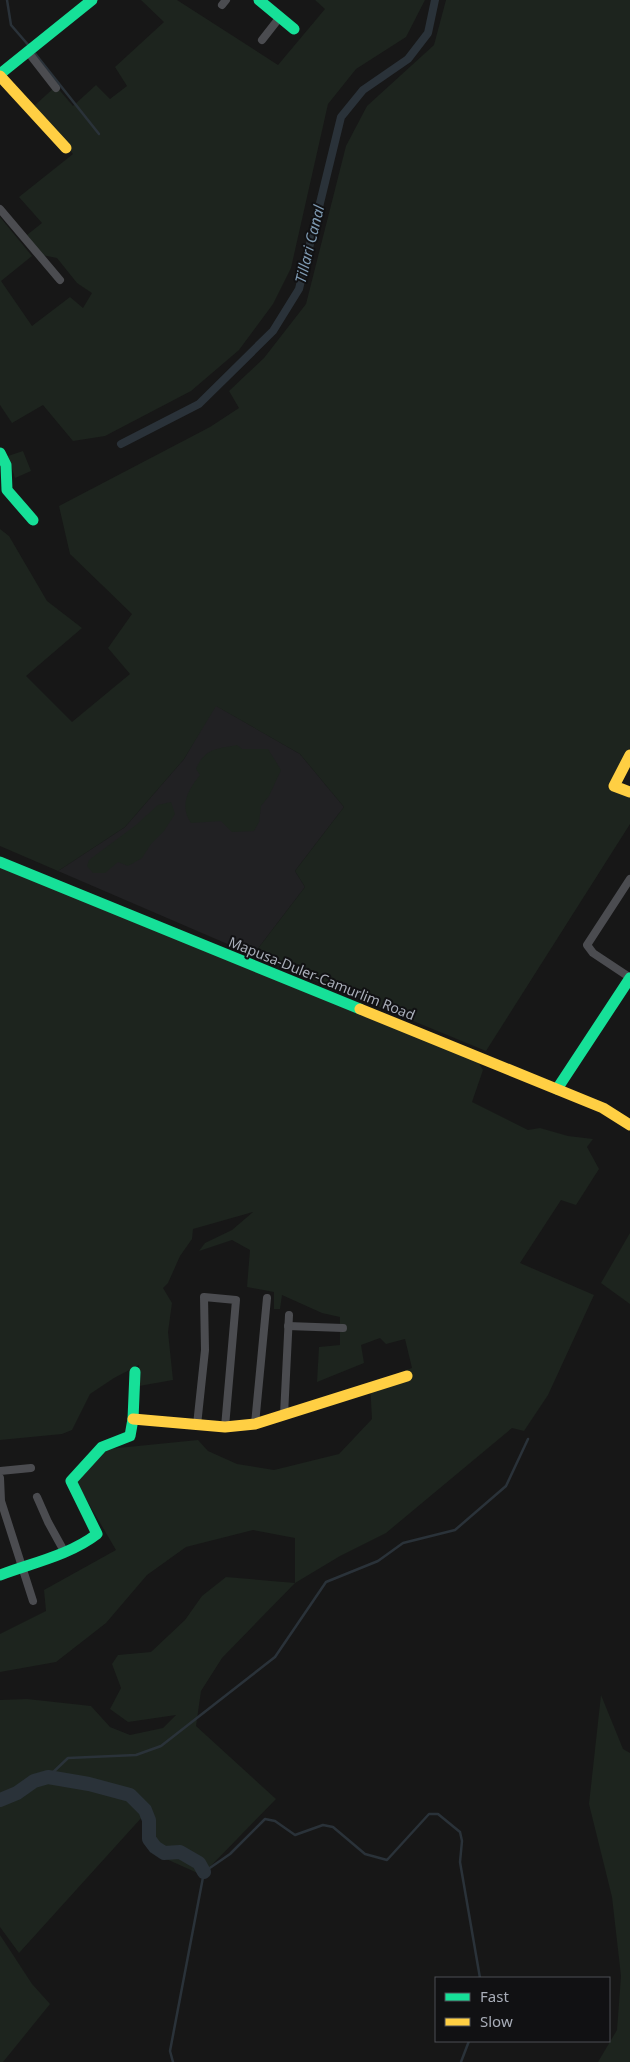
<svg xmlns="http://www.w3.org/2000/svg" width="630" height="2062" font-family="'Noto Sans',sans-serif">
	<rect width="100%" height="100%" fill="#171717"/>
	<!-- built -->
	<path fill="#212123" d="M215 705 300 754 344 807 295 871 305 887 253 955 58 871 125 827 184 759Z"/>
	<!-- green -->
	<g fill="#1d241e">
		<path d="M141 0H177L278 65 325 9 315 0H425L406 37 356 69 328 104 291 268 273 304 239 350 191 391 105 436 73 441 43 405 12 423 0 405V217L32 256 1 281 32 326 70 297 83 308 92 293 77 283 57 258 42 255 27 235 42 223 19 197 73 154 34 106 56 86 73 106 96 85 110 99 127 86 115 67 164 22Z"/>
		<path d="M446 0H630V748L607 787 630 794V824L486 1051 253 955 305 887 295 871 344 807 300 754 216 706 184 759 125 827 58 871 0 846V529L9 536 47 601 82 628 26 676 72 722 130 674 108 648 132 614 70 554 59 506 210 427 239 408 229 391 264 358 306 304 346 146 367 106 434 45Z"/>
		<path d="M23 451 31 471 15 478 8 456Z"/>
		<path d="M237 745 242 749H268L281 770 269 796 261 806 259 822 254 831 232 832 221 821 191 823C179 806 188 790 200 775L196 769C205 748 217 749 237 745Z"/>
		<path d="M171 802 175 814 164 831 151 844 142 858 128 866 118 862 105 873H93L87 866 89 860 136 825 158 805Z"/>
		<path d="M0 865 478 1062 483 1070 472 1102 528 1130 540 1128 568 1136 593 1139 587 1147 599 1169 576 1205 561 1200 520 1263 594 1295 548 1395 524 1431 512 1428 386 1533 340 1556 295 1583 222 1658 201 1691 196 1726 276 1799 202 1875 164 1858 146 1844 143 1816 19 1953 0 1927V1700L27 1699 91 1706 110 1727 130 1735 163 1728 176 1715 128 1722 110 1709 121 1688 112 1664 118 1655 151 1652 185 1620 202 1596 226 1577 295 1583V1538L253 1530 186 1547 147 1575 106 1623 56 1662 0 1672V1634L46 1611 44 1590 116 1550 76 1482 108 1449 198 1440 208 1451 237 1464 274 1470 339 1454 372 1419 370 1383 412 1368 405 1339 386 1344 380 1338 361 1345 364 1363 317 1382 319 1347 340 1345V1317L322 1313 282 1295 280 1309H274V1292L247 1287 250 1250 232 1240 199 1251 205 1243 232 1230 253 1212 193 1229 192 1239 180 1256 168 1283 163 1288 172 1303 168 1332 173 1380 139 1386V1365L114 1378 90 1394 72 1430 62 1434 0 1440Z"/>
		<path d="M630 1233V1304L601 1283Z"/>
		<path d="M601 1695 623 1749 630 1753V2062H598L617 2030 621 1976 612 1897 589 1804Z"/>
		<path d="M0 1935 32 1984 50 2004 3 2062H0Z"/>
	</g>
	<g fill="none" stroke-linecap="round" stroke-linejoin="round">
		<!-- stream -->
		<g stroke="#2a3239" stroke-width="2.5">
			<path d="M7 0 11 25 30 47"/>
			<path d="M33 51 99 134"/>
			<path d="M48 1777 68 1758 136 1755 161 1746 275 1657 326 1582 378 1561 403 1543 455 1530 506 1486 528 1439"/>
			<path d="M173 2062 170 2051 204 1872 230 1854 265 1819 275 1821 295 1835 323 1825 333 1827 365 1854 387 1860 429 1814H438L460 1832 462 1841 460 1862 480 1978"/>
			<path d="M461 2062 469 2041"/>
		</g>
		<!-- canal -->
		<path stroke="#2a3239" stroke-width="8" d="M121 444 199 404 273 331 299 289 341 117 363 90 408 59 428 33 435 0"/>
		<!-- river -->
		<path stroke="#2a3239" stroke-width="14" d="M0 1800 17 1793 34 1781 48 1777 89 1784 130 1795 145 1810 149 1820V1839L155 1847 164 1853 180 1852 199 1863 204 1872"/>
		<!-- street -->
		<g stroke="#4b4c50" stroke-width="8">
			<path d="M222 5 226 0"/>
			<path d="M262 40 280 17"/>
			<path d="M28 52 56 88"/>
			<path d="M0 209 60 280"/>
			<path d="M629 977 593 953 587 945 630 879"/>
			<path d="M288 1326 343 1328"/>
			<path d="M284 1415 289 1315"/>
			<path d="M255 1424 267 1298"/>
			<path d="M197 1425 205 1350 204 1297 236 1300 225 1427"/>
			<path d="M0 1471 31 1468"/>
			<path d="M0 1478 1 1501 33 1601"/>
			<path d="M37 1497 48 1522 64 1551"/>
		</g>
		<!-- fast -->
		<g stroke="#16e098" stroke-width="11">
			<path d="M259 0 294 29"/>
			<path d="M0 74 92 0"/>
			<path d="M0 453 6 465 7 490 33 520"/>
			<path d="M0 862 360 1009"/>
			<path d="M557 1089 630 978"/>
			<path d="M0 1575C32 1563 70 1555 97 1534L71 1481 102 1447 130 1436 133 1419 135 1372"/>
		</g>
		<!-- slow -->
		<g stroke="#ffcf43" stroke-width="11">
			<path d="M0 76 66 148"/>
			<path d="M630 755 614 786 630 792"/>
			<path d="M360 1009 603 1108 630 1125"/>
			<path d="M133 1419 225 1427 255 1424 407 1376"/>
		</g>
	</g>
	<g text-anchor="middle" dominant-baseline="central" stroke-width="4" stroke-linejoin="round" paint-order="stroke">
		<!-- street labels -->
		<g font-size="14" fill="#a8adb8" stroke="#111113">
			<text transform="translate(322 978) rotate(22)">Mapusa-Duler-Camurlim Road</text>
		</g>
		<!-- water labels -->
		<g font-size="15" font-style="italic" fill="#7f9bb3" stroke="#111113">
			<text transform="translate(309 244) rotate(-76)">Tillari Canal</text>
		</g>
	</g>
	<!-- legend -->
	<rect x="435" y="1977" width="175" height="65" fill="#111113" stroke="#4d4f55"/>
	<rect x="445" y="1993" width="25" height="8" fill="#16e098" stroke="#4d4f55"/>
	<text x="480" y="2002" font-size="15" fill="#a8adb8">Fast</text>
	<rect x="445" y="2018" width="25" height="8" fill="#ffcf43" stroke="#4d4f55"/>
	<text x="480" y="2027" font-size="15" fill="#a8adb8">Slow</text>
</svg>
